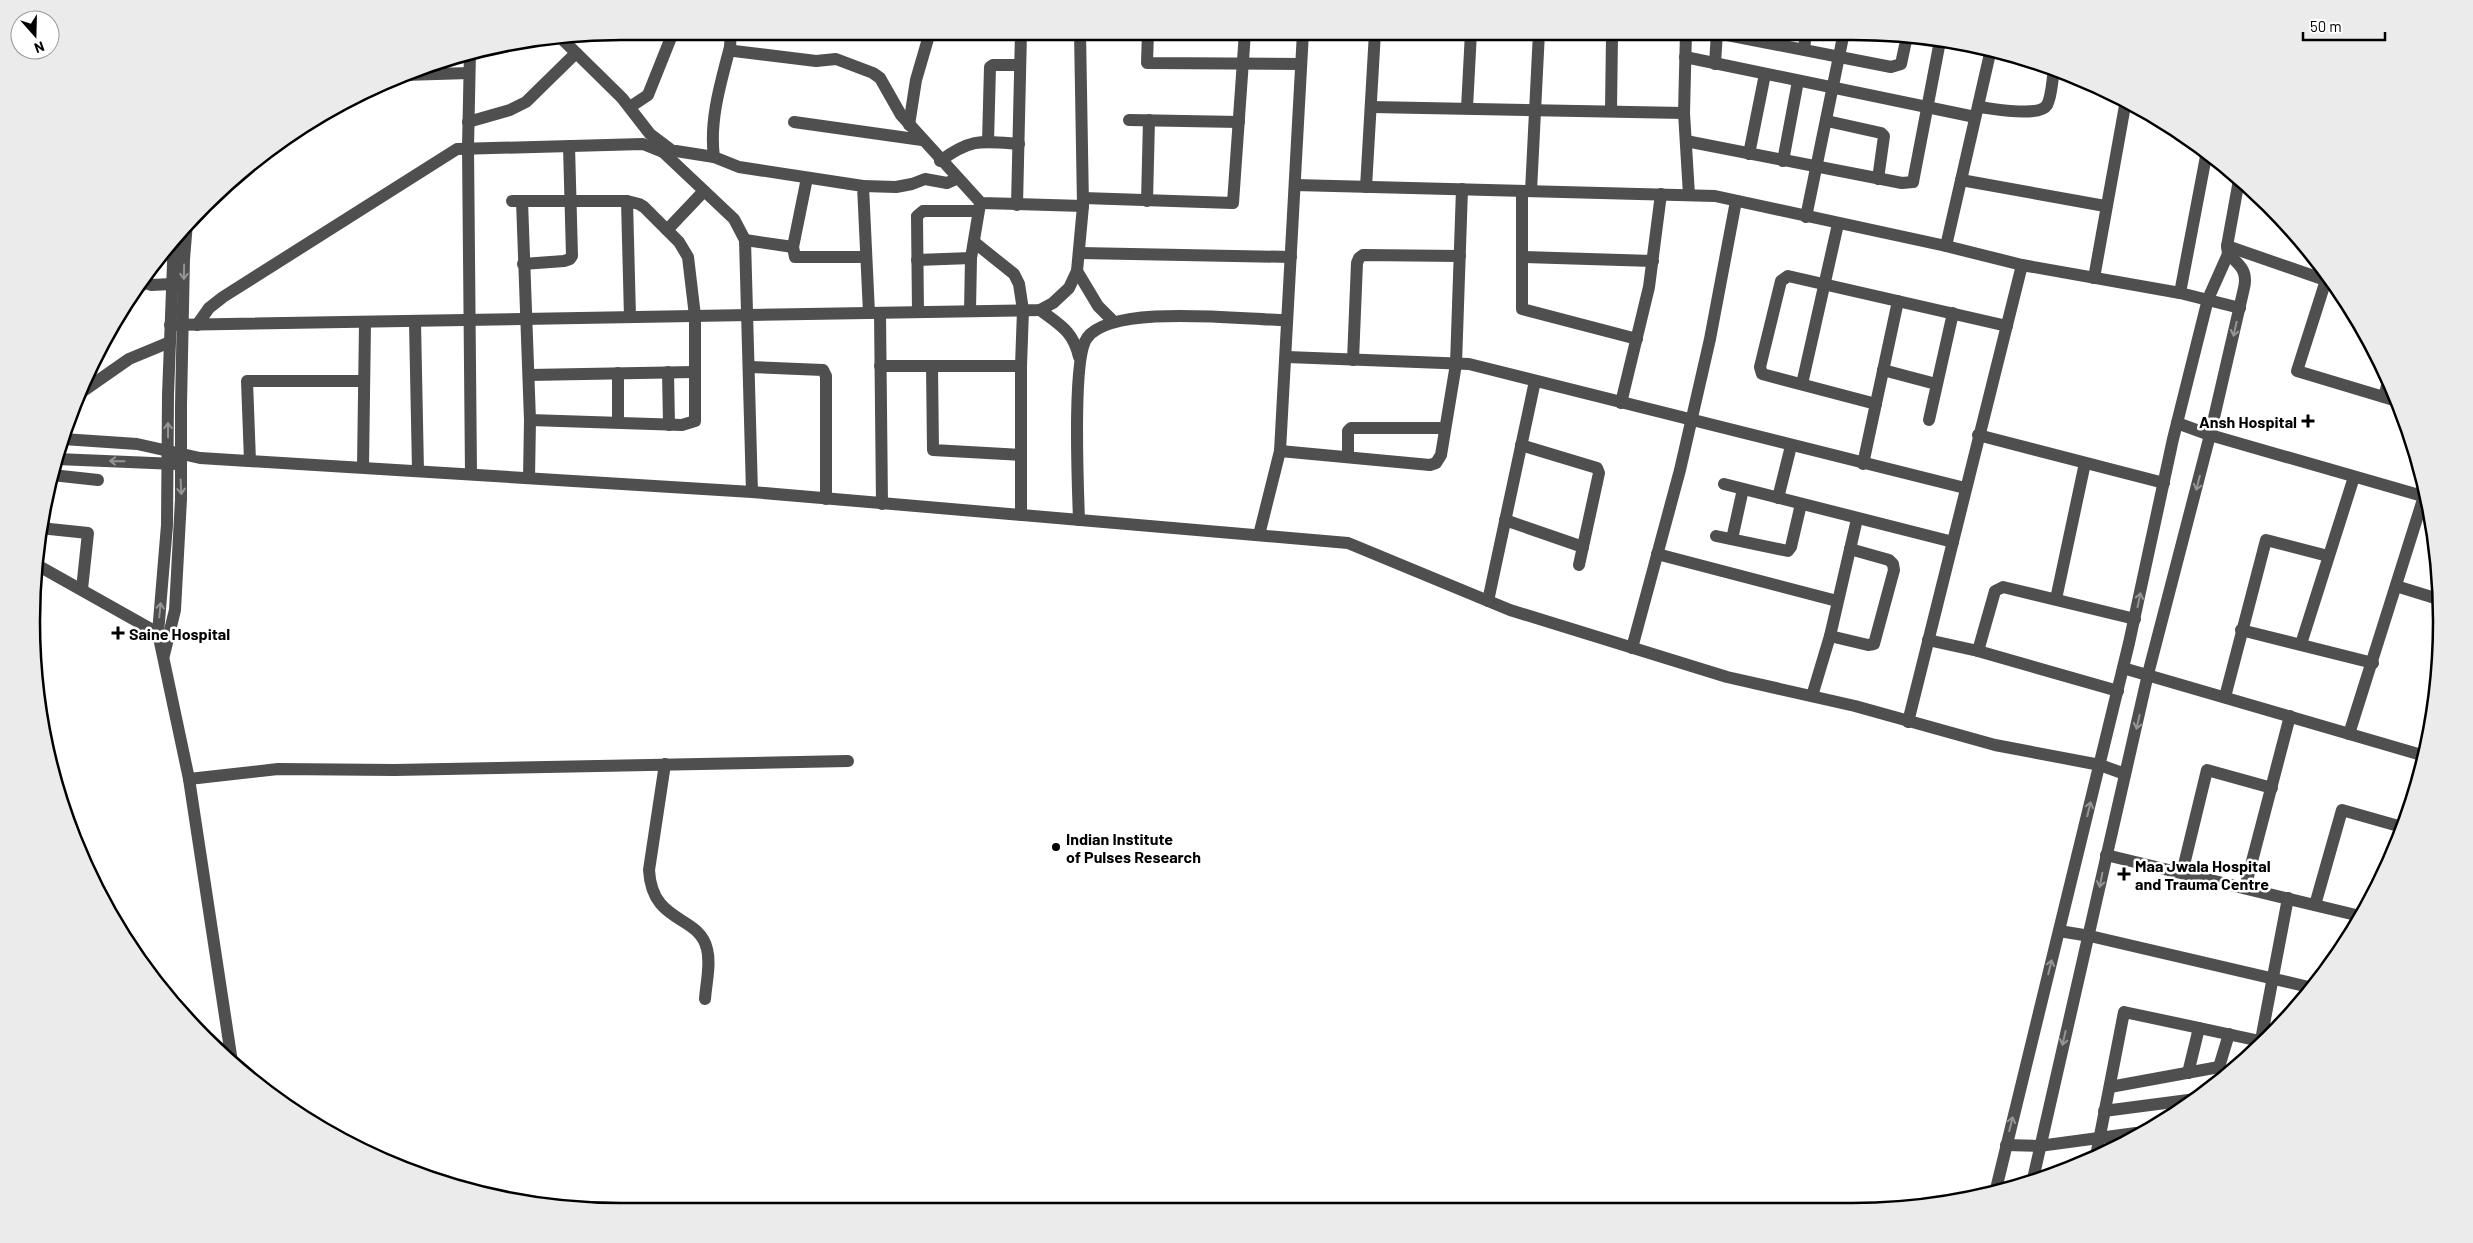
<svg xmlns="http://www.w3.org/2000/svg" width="2473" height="1243" font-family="Barlow,sans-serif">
	<rect width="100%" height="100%" fill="#fff"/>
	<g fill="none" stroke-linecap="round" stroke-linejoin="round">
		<!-- minor -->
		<g stroke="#4f4f4f" stroke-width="12">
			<path d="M731 31 730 47 734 51 816 61 836 59 873 73 880 78 901 115 981 203 1083 206"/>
			<path d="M1148 32 1147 63 1301 64"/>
			<path d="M1610 32 1612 36 1611 110"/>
			<path d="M1686 32 1684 113 1689 195"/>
			<path d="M1717 33 1891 67 1901 64 1907 36"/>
			<path d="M1844 34 1915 37"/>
			<path d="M560 37 622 98 650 134 670 149"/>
			<path d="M730 47C721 82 709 120 714 157L739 167 863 186 869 313"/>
			<path d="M1804 49 1806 32"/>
			<path d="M470 52 468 147 471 474"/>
			<path d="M1685 57 1975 117"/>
			<path d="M1715 64 1717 32"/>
			<path d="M404 75 469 73"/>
			<path d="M630 107 648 95 672 35 676 31"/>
			<path d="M1371 107 1684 113"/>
			<path d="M1978 107C1991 108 2039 118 2047 105 2052 96 2052 80 2054 70"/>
			<path d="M1467 108 1471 32"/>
			<path d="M1129 120 1239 122"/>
			<path d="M1827 121 1881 133 1884 136 1878 179"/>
			<path d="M468 122 510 110 526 102 576 53"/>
			<path d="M794 122 922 140"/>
			<path d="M909 125 916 80 930 32"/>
			<path d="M1686 141 1902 183 1913 182 1940 41"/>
			<path d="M988 142 990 67 993 65H1020"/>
			<path d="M663 152 676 151 714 157"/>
			<path d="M1749 154 1765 74"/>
			<path d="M940 161C972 138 981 141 1019 144"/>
			<path d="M1783 161 1798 81"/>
			<path d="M807 178 793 247 795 257H866"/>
			<path d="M1961 180 2105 206"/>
			<path d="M1295 185 1715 196 1946 246 2022 265 2180 293 2240 308"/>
			<path d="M863 186 896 187 912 184 925 179 947 183 956 179"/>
			<path d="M1366 187 1375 32"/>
			<path d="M1522 191V309L1637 339"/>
			<path d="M1531 191 1539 32"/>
			<path d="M1083 198 1233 203 1245 32"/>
			<path d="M512 201H627L630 317"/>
			<path d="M522 201 530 420 529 478"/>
			<path d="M1147 201 1149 120"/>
			<path d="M1017 205 1021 32"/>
			<path d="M1806 217 1844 32"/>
			<path d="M667 230 704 191"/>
			<path d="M174 237 168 395 167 525 158 633 189 779 232 1062"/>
			<path d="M745 240 793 247"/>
			<path d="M974 242 1014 274 1019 284 1023 310 1021 366V515"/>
			<path d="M1946 246 1991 49"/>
			<path d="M2227 246 2331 282"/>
			<path d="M1080 253 1291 257"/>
			<path d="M1523 257 1653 261"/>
			<path d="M917 260 971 258"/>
			<path d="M523 264 564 261 570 259 572 256 569 146"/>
			<path d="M1077 271 1098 306 1113 321"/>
			<path d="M2094 278 2126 100"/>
			<path d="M2326 280 2297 371 2397 401"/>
			<path d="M141 281 151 285 172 284"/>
			<path d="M133 291 145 283"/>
			<path d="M2180 293 2207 151"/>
			<path d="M1040 310C1060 325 1073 331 1079 357"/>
			<path d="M970 311 971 258 980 204"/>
			<path d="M918 312 917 216 923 211H978"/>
			<path d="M880 313 882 504"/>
			<path d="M415 322 418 471"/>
			<path d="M170 325 1040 310 1053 303 1069 288 1077 271 1083 206 1080 32"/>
			<path d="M197 325 209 308 223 297 457 149 643 144 663 152 734 219 745 240 752 492"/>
			<path d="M1287 357 1469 364 1965 488"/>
			<path d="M1353 360 1357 263 1359 258 1363 255 1460 256"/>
			<path d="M880 366H1021"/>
			<path d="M932 366 933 450 1021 455"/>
			<path d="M749 367 823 370 826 376V499"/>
			<path d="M1883 370 1936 384"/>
			<path d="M668 372 669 425"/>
			<path d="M529 375 694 372"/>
			<path d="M1802 384 1838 224"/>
			<path d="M76 396 129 359 170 342"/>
			<path d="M2384 397 2388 382"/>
			<path d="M1621 403 1649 287 1661 194"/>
			<path d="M1876 404 1762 374 1760 367 1781 281 1788 276 2007 326"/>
			<path d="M530 420 682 425 695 421V316L688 257 679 242 644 207 639 204 627 201"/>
			<path d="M1929 420 1953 313"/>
			<path d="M618 422V373"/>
			<path d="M2177 423 2210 435 2426 497"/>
			<path d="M1978 435 2164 483"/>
			<path d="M63 439 137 444 200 458 752 492 1348 543 1510 610 1727 677 1855 706 1995 745 2100 765 2125 774"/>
			<path d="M1521 445 1597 468 1599 473 1579 565"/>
			<path d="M1280 451 1430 465 1436 463 1441 455 1456 364 1462 189"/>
			<path d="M1348 457V431L1351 428H1444"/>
			<path d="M57 459 176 464"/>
			<path d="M250 461 247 381H364"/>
			<path d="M1863 464 1898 301"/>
			<path d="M363 467 365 323"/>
			<path d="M52 475 98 480"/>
			<path d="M1724 484 1953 542"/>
			<path d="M1778 498 1791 446"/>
			<path d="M1079 520C1078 489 1072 358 1087 338 1112 303 1244 320 1287 320"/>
			<path d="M1505 520 1583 547"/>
			<path d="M40 528 88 533 82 589"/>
			<path d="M1259 535 1280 451 1303 32"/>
			<path d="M1716 536 1788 551 1791 547 1801 504"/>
			<path d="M1732 539 1743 489"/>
			<path d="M1657 554 1837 601"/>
			<path d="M37 565 158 633"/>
			<path d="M2396 586 2438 599"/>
			<path d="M2056 599 2085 463"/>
			<path d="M1488 601 1535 381"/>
			<path d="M2241 630 2373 663"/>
			<path d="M1830 636 1868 645 1874 644 1894 570 1893 564 1889 560 1850 549"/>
			<path d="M1928 640 1978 651 2118 691"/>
			<path d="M2301 644 2354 477"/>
			<path d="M1632 648 1680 470 1710 339 1736 201"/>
			<path d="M1978 651 1995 591 2003 587 2135 619"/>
			<path d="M164 655 175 610 181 499V405L184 259 187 223"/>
			<path d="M2123 668 2425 756"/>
			<path d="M1812 696 1830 636 1857 519"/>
			<path d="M2225 697 2266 540 2328 556"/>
			<path d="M1908 722 2022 265"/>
			<path d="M2349 734 2425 493"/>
			<path d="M665 764 649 870C652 925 699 914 707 949 711 964 706 984 705 999"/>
			<path d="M189 779 278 769 395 770 848 761"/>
			<path d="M2106 855 2360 916"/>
			<path d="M2182 873 2207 770 2272 788"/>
			<path d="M2245 888 2290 716"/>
			<path d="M2315 905 2342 810 2402 827"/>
			<path d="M2059 931 2090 936 2313 988"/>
			<path d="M2261 1040 2288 898"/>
			<path d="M2188 1073 2199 1028"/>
			<path d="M2110 1087 2219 1067 2229 1034"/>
			<path d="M2104 1111 2196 1099"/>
			<path d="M2006 1145 2039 1146 2136 1133"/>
			<path d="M2096 1156 2124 1012 2260 1041"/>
			<path d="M2033 1179 2148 674 2210 435 2244 288C2248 271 2240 265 2228 254"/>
			<path d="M1996 1189 2129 643 2173 439 2208 299 2228 254 2227 246 2239 180"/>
		</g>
	</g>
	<!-- one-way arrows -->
	<defs><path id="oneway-shaft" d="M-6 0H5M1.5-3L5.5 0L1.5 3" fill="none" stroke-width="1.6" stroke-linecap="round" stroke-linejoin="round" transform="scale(1.25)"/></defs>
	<g stroke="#959595">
		<use href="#oneway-shaft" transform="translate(184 272) rotate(91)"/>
		<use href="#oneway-shaft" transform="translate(2235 329) rotate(103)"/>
		<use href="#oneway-shaft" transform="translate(168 430) rotate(-90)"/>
		<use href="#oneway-shaft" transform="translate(117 461) rotate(-179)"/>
		<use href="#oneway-shaft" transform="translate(2198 483) rotate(104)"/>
		<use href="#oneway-shaft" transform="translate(181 487) rotate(87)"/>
		<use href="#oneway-shaft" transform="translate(2139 600) rotate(-78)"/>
		<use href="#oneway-shaft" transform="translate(160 610) rotate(-84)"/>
		<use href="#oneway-shaft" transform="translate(2138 722) rotate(103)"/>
		<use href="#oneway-shaft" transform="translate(2089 809) rotate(-76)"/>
		<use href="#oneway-shaft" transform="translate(2101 880) rotate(101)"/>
		<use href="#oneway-shaft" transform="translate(2050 967) rotate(-76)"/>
		<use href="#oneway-shaft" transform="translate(2064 1038) rotate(103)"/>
		<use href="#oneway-shaft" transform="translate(2011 1124) rotate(-76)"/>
	</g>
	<!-- markers -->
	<g fill="#000" stroke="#fff" stroke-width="2">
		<path d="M2305.5 413.5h5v5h5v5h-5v5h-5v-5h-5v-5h5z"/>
		<path d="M115.5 625.5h5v5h5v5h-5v5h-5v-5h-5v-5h5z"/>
		<circle cx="1056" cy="847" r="5"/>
		<path d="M2121.5 866.5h5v5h5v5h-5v5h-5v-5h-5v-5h5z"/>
	</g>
	<g text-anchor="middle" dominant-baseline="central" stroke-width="5" stroke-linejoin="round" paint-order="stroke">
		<!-- poi labels -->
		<g font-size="16" font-weight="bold" fill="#000" stroke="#fff" text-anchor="start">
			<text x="2297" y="421" text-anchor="end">Ansh Hospital</text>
			<text x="129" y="633">Saine Hospital</text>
			<text x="1066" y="838">Indian Institute<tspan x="1066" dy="18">of Pulses Research</tspan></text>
			<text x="2135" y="865">Maa Jwala Hospital<tspan x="2135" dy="18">and Trauma Centre</tspan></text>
		</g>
	</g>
	<!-- crop -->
	<path d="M0 0H2473V1243H0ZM621 40H1852A581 581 0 0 1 2433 621V622A581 581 0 0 1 1852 1203H621A581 581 0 0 1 40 622V621A581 581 0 0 1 621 40Z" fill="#ebebeb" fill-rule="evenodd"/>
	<path fill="none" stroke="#000" stroke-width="2.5" d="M621 40H1852A581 581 0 0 1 2433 621V622A581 581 0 0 1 1852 1203H621A581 581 0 0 1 40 622V621A581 581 0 0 1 621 40Z"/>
	<!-- north arrow -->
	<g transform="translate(35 35) rotate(160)"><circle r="24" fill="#ffffff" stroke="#999999"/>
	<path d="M0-4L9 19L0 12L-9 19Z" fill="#000000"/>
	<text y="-8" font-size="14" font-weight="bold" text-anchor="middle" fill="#000000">N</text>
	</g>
	<!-- scale -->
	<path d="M2303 32v8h82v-8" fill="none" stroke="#000000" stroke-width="2.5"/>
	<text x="2310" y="32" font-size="15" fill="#000000" stroke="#ffffff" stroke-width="4" paint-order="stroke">50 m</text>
</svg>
